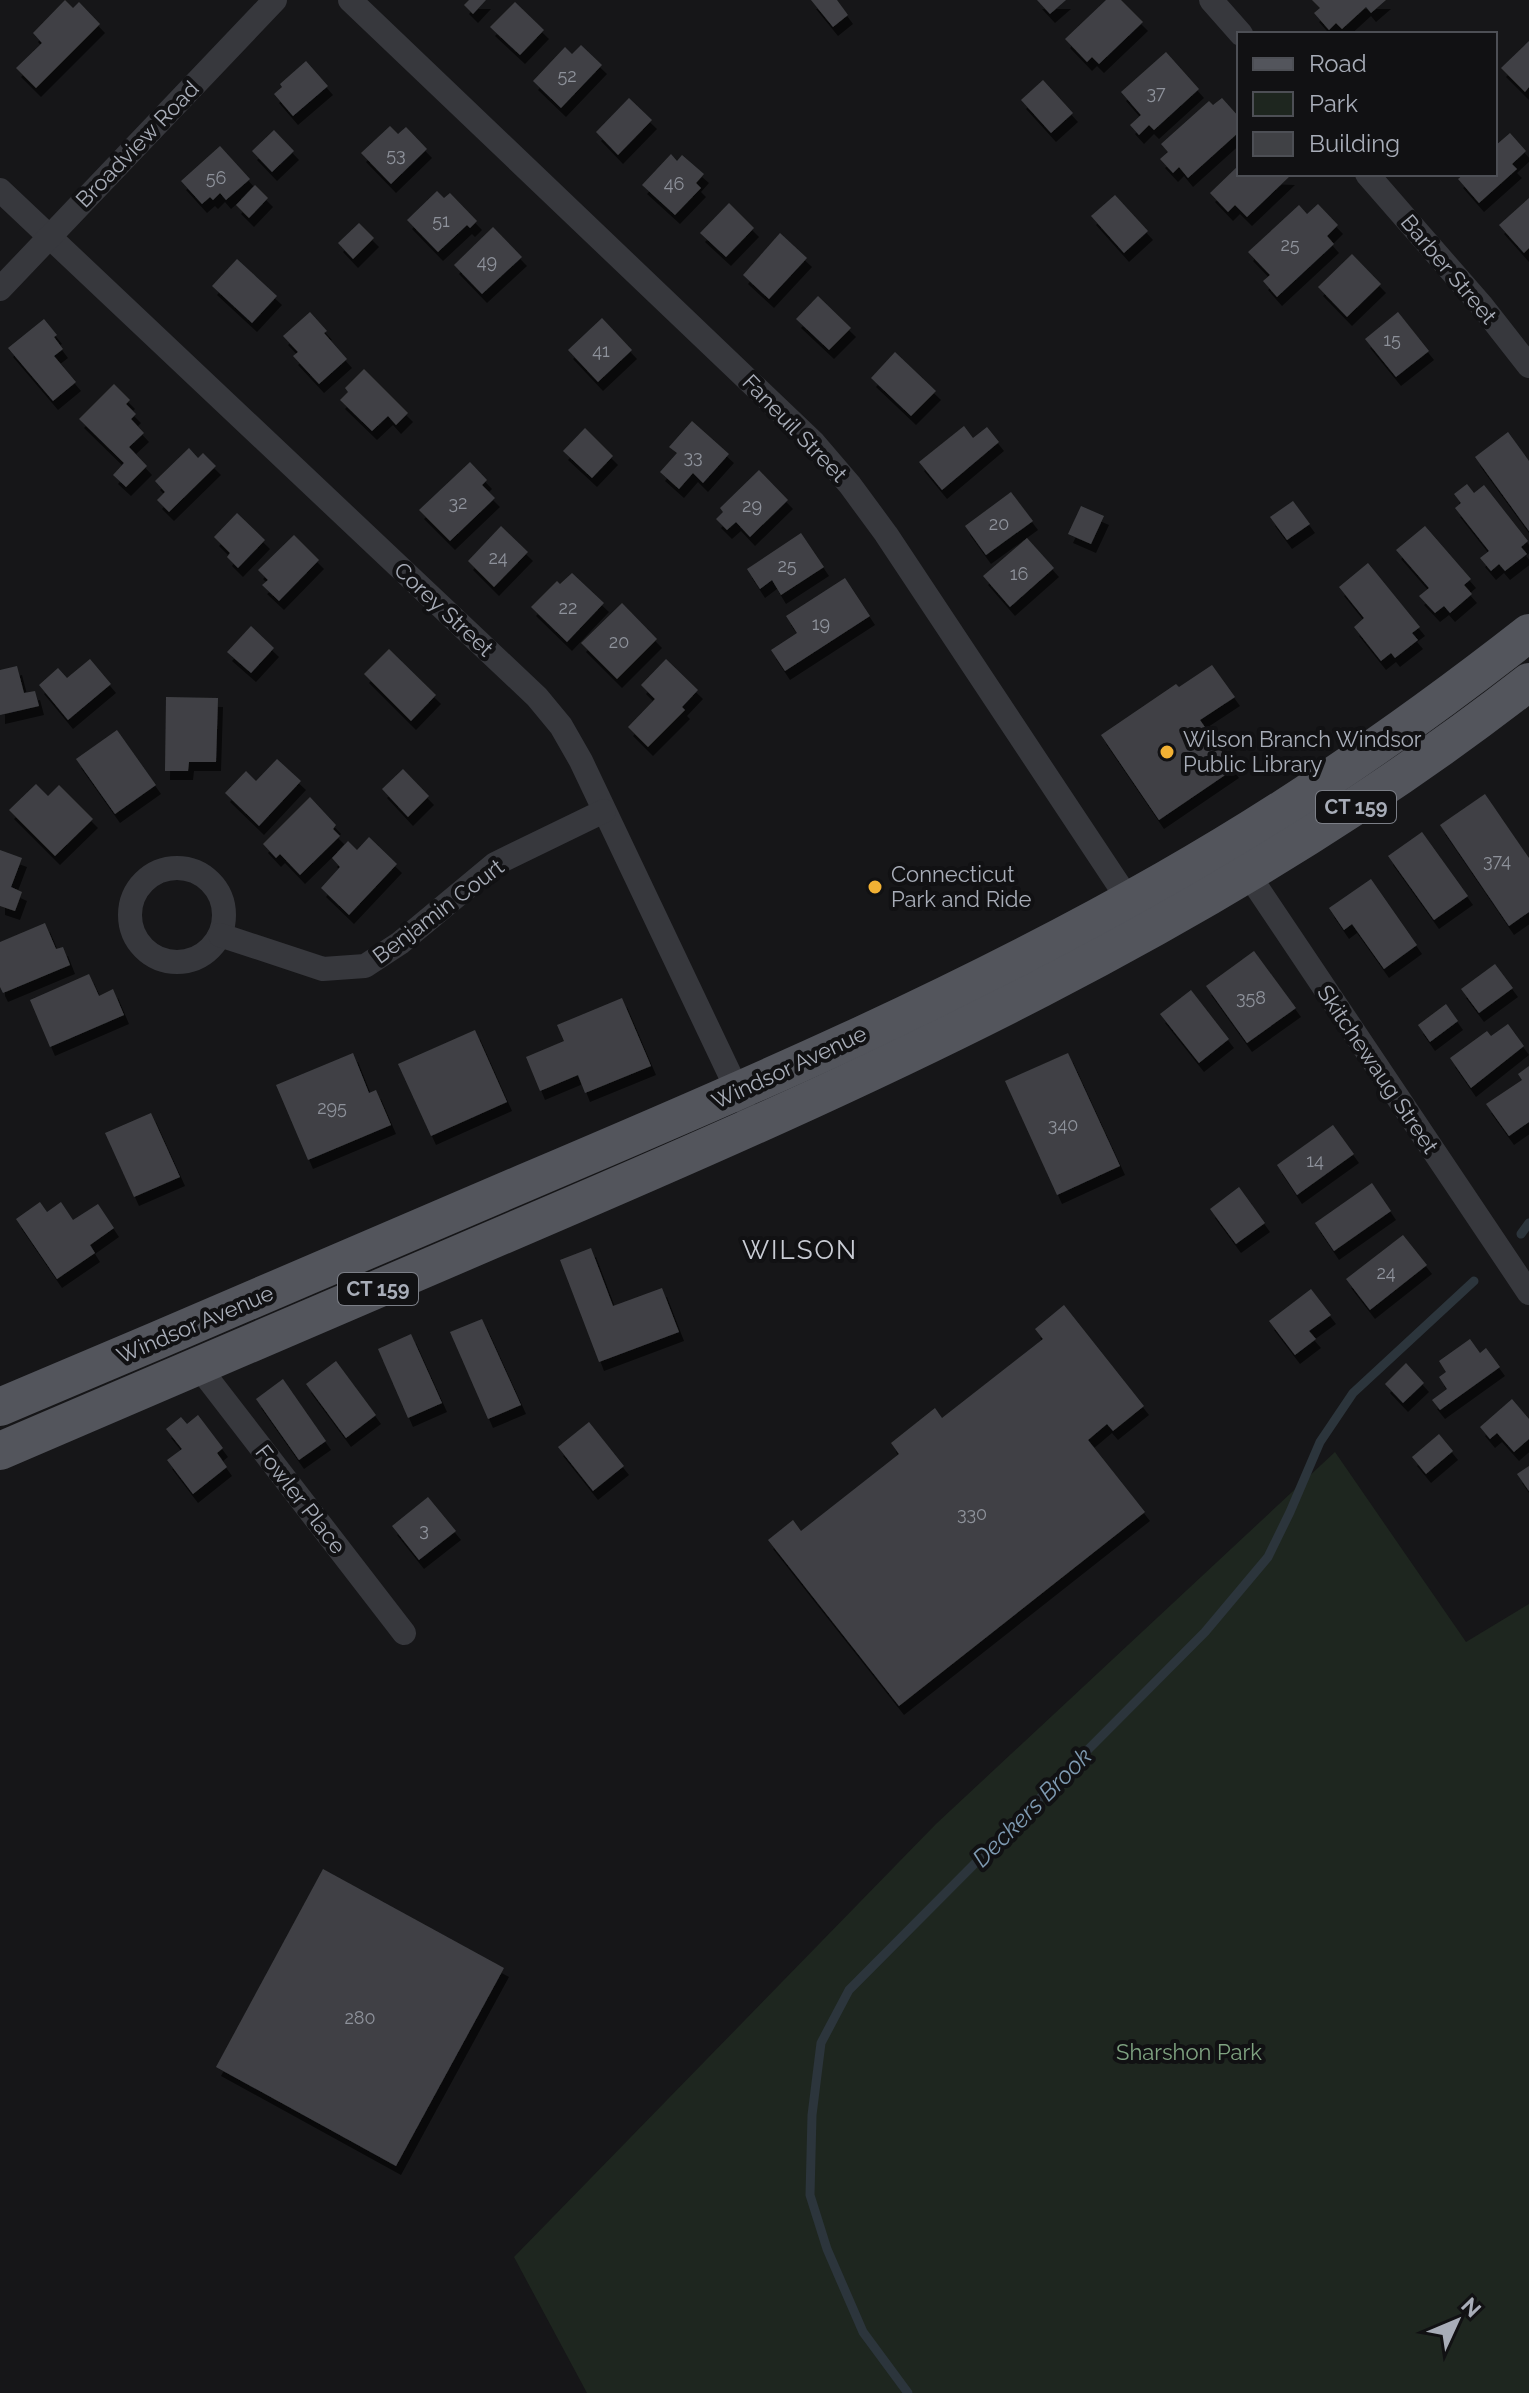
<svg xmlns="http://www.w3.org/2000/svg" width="1529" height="2393" font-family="Raleway,sans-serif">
	<defs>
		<filter id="shadow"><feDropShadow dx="5" dy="9" stdDeviation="0" flood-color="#0009"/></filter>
	</defs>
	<rect width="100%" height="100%" fill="#161618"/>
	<!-- green -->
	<path fill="#1e261f" d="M1335 1452 1466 1642 1529 1604V2393H587L514 2257 936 1824Z"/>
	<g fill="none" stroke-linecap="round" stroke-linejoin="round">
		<!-- stream -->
		<g stroke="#2c353c" stroke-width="9">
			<path d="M1521 1234 1529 1223"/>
			<path d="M908 2393 863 2332 827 2249 810 2195 812 2115 821 2043 849 1990 1205 1632 1268 1557 1290 1512 1320 1442 1353 1393 1474 1281"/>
		</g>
	</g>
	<!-- building -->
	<g fill="#404145" filter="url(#shadow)">
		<path d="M65 0 73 8 79 2 100 24 36 88 16 68 42 43 33 33Z"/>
		<path d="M469 0H486L473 14 464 5Z"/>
		<path d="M811 0H837L848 15 833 27Z"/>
		<path d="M1037 0H1066L1050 14Z"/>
		<path d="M1106 0H1121L1143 22 1099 64 1092 57 1087 62 1065 39Z"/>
		<path d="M1312 0H1386L1371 13 1366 7 1342 29 1336 23 1329 30 1314 13 1320 8Z"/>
		<path d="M515 2 544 30 520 55 490 27Z"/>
		<path d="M1529 41V87L1525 92 1501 68Z"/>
		<path d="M581 45 602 65 561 108 533 81 565 47 572 54Z"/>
		<path d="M1166 52 1199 89 1154 130 1149 125 1139 135 1130 125 1141 115 1121 92Z"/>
		<path d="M306 61 328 86 293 116 274 94 282 87 280 84Z"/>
		<path d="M1043 80 1073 113 1051 133 1021 100Z"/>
		<path d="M629 98 652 120 618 155 596 132Z"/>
		<path d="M1222 98 1239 117V132L1188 178 1179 167 1173 173 1160 159 1168 152 1161 144 1209 101 1213 105Z"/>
		<path d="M390 126 398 134 406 127 427 149 391 184 361 153Z"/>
		<path d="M274 130 294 151 272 172 252 151Z"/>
		<path d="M1510 133 1526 151 1512 164 1517 169 1479 203 1458 179 1464 174H1495V146Z"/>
		<path d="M220 146 250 179 226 200 220 193 213 200 210 197 202 204 181 181Z"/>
		<path d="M671 154 677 161 682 155 704 174 696 183 701 188 675 215 642 185Z"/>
		<path d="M1239 165V174L1290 176 1247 217 1235 205 1228 212 1210 193Z"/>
		<path d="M255 185 268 198 249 218 236 205Z"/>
		<path d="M437 191 444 198 450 193 477 221 470 228 467 225 438 252 407 220Z"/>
		<path d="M1115 195 1148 231 1124 253 1091 216Z"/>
		<path d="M1529 198V248L1524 253 1499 225Z"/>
		<path d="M729 203 754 228 726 257 700 233Z"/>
		<path d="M1318 204 1338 225 1327 236 1334 244 1277 297 1263 281 1270 275 1248 252 1299 205 1307 214Z"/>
		<path d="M359 223 374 238 353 259 338 243Z"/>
		<path d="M493 227 522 257 482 294 454 265Z"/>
		<path d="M780 233 807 258 769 299 743 275Z"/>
		<path d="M1352 254 1381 284 1347 317 1318 287Z"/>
		<path d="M237 259 277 296 252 323 212 286Z"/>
		<path d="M818 296 851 328 829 350 796 319Z"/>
		<path d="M310 312 327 331 324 333 347 359 319 384 293 356 298 352 283 336Z"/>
		<path d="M1398 312 1429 351 1396 377 1365 339Z"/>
		<path d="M602 318 632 350 598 382 568 350Z"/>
		<path d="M44 319 57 335 54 337 63 349 54 356 76 382 53 401 8 348Z"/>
		<path d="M895 352 936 391 911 416 871 378Z"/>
		<path d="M364 369 408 413 396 425 388 416 372 431 340 400 348 392 345 388Z"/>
		<path d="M114 384 130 400 126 404 136 414 131 419 144 433 129 447 147 466 126 487 113 475 124 463 79 419Z"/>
		<path d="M692 421 729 454 703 483 693 473 679 489 660 472 677 453 669 447Z"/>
		<path d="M964 426 973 438 987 427 999 442 942 490 919 462Z"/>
		<path d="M585 428 613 456 592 478 563 451Z"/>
		<path d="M1508 432 1529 461V531L1475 457Z"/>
		<path d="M189 448 198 458 203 453 216 466 169 512 157 500 165 492 155 481Z"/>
		<path d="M470 462 487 480 482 485 495 498 450 541 419 510Z"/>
		<path d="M759 470 788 500 750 537 736 522 727 530 716 519 723 512 720 508Z"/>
		<path d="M1467 484 1474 493 1484 485 1528 541 1521 547 1527 554 1505 571 1499 564 1491 571 1480 558 1489 551 1455 508 1461 503 1454 494Z"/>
		<path d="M1011 492 1033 521 986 555 965 526Z"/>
		<path d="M1293 501 1310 524 1287 540 1270 517Z"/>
		<path d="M1081 506 1104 516 1091 544 1068 534Z"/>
		<path d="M237 513 265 540 238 568 227 557 230 553 214 537Z"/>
		<path d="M501 526 528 552 494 587 468 561Z"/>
		<path d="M1425 526 1471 579 1464 585 1472 594 1450 613 1444 606 1435 613 1419 596 1429 588 1396 550Z"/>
		<path d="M801 533 824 567 781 595 772 580 760 589 747 569Z"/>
		<path d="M294 535 319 560 279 601 262 585 268 580 258 570Z"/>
		<path d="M1027 538 1054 568 1010 607 983 576Z"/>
		<path d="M1368 563 1420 627 1412 633 1418 640 1395 658 1391 653 1381 661 1354 627 1364 618 1339 587Z"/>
		<path d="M572 573 604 603 567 642 531 607 557 581 560 584Z"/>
		<path d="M845 578 870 616 785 671 771 650 797 633 786 616Z"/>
		<path d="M622 603 657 639 617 679 581 643Z"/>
		<path d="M251 626 274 648 251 673 227 652Z"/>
		<path d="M389 649 436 695 411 721 364 674Z"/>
		<path d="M90 659 111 684 68 720 39 685 58 668 67 678Z"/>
		<path d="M666 659 698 690 682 707 685 710 648 747 628 727 655 699 641 685Z"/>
		<path d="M1212 665 1235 697 1200 720 1234 769 1159 820 1101 735 1176 684 1179 687Z"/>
		<path d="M17 666 24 693 35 691 39 706 0 715V670Z"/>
		<path d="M166 697 218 698 216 762H189L188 771H165Z"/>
		<path d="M117 730 156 785 115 814 76 759Z"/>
		<path d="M277 759 301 781 259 826 225 793 246 771 256 781Z"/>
		<path d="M403 769 429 796 408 817 382 789Z"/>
		<path d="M36 784 48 796 59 785 93 819 55 856 9 810Z"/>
		<path d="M1485 794 1529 858V912L1509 926 1440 825Z"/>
		<path d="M310 797 336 825 333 829 340 836 300 875 280 854 276 858 263 844Z"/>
		<path d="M1422 832 1468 896 1434 920 1388 856Z"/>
		<path d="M369 837 397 864 349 915 321 888 340 867 332 858 348 841 357 850Z"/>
		<path d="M0 850 22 858 11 887 22 892 15 911 0 906Z"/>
		<path d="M1371 879 1417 945 1384 969 1352 924 1344 930 1329 908Z"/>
		<path d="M45 923 56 949 63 947 70 965 3 993 0 987V942Z"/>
		<path d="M1254 951 1296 1008 1247 1043 1206 986Z"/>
		<path d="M1495 964 1513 988 1479 1013 1461 989Z"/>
		<path d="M89 974 99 996 113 989 124 1015 50 1047 30 1000Z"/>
		<path d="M1191 990 1229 1039 1199 1063 1160 1014Z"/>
		<path d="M622 998 651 1066 585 1093 578 1075 540 1091 526 1057 564 1041 557 1025Z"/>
		<path d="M1446 1004 1458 1021 1430 1042 1418 1025Z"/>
		<path d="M1508 1024 1524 1046 1471 1088 1450 1058 1487 1031 1491 1036Z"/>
		<path d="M475 1030 507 1102 431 1136 398 1064Z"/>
		<path d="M353 1053 369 1093 376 1090 391 1125 308 1160 276 1085Z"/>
		<path d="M1068 1053 1120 1166 1057 1195 1005 1081Z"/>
		<path d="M1529 1066V1122L1509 1136 1486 1104 1522 1080 1518 1074Z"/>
		<path d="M151 1113 180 1177 134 1197 105 1133Z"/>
		<path d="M1333 1125 1354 1154 1297 1195 1277 1165Z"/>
		<path d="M1372 1183 1391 1211 1334 1251 1315 1223Z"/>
		<path d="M1239 1187 1265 1223 1236 1244 1210 1209Z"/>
		<path d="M40 1202 47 1212 61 1202 73 1220 98 1204 114 1228 90 1245 95 1253 57 1279 16 1219Z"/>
		<path d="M1403 1235 1427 1265 1370 1310 1346 1279Z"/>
		<path d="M591 1248 613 1306 662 1288 679 1332 599 1362 560 1260Z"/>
		<path d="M1311 1289 1331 1315 1309 1331 1316 1339 1295 1355 1269 1321Z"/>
		<path d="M1064 1305 1144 1406 1113 1431 1107 1424 1088 1440 1145 1512 899 1706 768 1540 793 1520 801 1531 899 1454 891 1443 935 1408 942 1418 1043 1339 1035 1329Z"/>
		<path d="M482 1319 521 1405 488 1419 450 1332Z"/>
		<path d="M411 1334 442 1403 408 1418 378 1349Z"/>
		<path d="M1470 1339 1480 1353 1486 1348 1500 1367 1440 1410 1432 1400 1447 1389 1439 1377 1446 1372 1439 1361Z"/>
		<path d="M336 1361 376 1415 346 1438 306 1384Z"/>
		<path d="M1406 1363 1424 1383 1403 1403 1385 1384Z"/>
		<path d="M283 1379 326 1441 299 1460 256 1399Z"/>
		<path d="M1512 1399 1529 1419V1439L1514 1452 1497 1433 1490 1439 1480 1427Z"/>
		<path d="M198 1415 223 1448 217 1453 227 1467 193 1494 167 1460 182 1449 166 1429 181 1417 187 1424Z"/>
		<path d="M589 1422 624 1466 593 1491 558 1447Z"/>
		<path d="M1439 1434 1453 1451 1426 1474 1412 1457Z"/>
		<path d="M1529 1466V1491L1517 1474Z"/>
		<path d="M428 1497 456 1531 419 1560 392 1526Z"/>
		<path d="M323 1869 504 1968 396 2166 216 2067Z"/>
	</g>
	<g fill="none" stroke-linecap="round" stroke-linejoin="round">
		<!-- street -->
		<g stroke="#37383d" stroke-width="24">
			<path d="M350 0 814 443 850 485 886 534 1136 911"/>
			<path d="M1211 0 1241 34"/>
			<path d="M1367 174 1482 306 1529 366"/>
			<path d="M0 190 537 697 561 726 581 761 743 1102"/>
			<path d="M0 289 275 0"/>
			<path d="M1240 862 1529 1293"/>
			<circle cx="177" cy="915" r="47"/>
			<path d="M220 935 323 969 365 966 400 943 495 864 604 811"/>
			<path d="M198 1366 404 1633"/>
		</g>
		<!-- primary -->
		<g stroke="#53555c" stroke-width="38">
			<path d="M0 1407C175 1333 350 1258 524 1183 741 1091 960 997 1165 880 1292 808 1414 723 1529 633"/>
			<path d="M0 1451C172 1377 344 1303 515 1230 870 1078 1223 921 1529 682"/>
		</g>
	</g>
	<!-- markers -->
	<g fill="#f2b134" stroke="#111113" stroke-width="3">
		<circle cx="1167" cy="752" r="8"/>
		<circle cx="875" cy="887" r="8"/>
	</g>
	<g text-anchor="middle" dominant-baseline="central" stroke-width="8" stroke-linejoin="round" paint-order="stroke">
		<!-- number labels -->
		<g font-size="18" fill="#8e929b">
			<text x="567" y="75">52</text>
			<text x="1156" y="92">37</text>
			<text x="396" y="154">53</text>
			<text x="216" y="177">56</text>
			<text x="674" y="183">46</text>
			<text x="441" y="220">51</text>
			<text x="1290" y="244">25</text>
			<text x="487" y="261">49</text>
			<text x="1392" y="339">15</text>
			<text x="601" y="350">41</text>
			<text x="693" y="456">33</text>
			<text x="458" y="502">32</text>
			<text x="752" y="505">29</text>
			<text x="999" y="523">20</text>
			<text x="498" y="557">24</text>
			<text x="787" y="565">25</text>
			<text x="1019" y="573">16</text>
			<text x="568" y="607">22</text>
			<text x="821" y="623">19</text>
			<text x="619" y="641">20</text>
			<text x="1497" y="860">374</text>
			<text x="1251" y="997">358</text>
			<text x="332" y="1107">295</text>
			<text x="1063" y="1124">340</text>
			<text x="1315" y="1160">14</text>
			<text x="1386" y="1272">24</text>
			<text x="972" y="1513">330</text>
			<text x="424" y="1529">3</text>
			<text x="360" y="2017">280</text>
		</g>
		<!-- shield labels -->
		<g fill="#111113" stroke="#7b7e86" stroke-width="2">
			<rect x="1316" y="791" width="80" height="32" rx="6"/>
			<rect x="338" y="1273" width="80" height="32" rx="6"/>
		</g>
		<g font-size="20" font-weight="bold" fill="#a8adb8">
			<text x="1356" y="807">CT 159</text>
			<text x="378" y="1289">CT 159</text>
		</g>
		<!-- street labels -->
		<g font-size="22" fill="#a8adb8" stroke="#111113">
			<text transform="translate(137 144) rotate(-46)">Broadview Road</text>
			<text transform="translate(1449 269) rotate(50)">Barber Street</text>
			<text transform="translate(795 428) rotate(46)">Faneuil Street</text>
			<text transform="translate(444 609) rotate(43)">Corey Street</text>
			<text transform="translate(438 911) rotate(-37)">Benjamin Court</text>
			<text transform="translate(789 1067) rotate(-25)">Windsor Avenue</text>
			<text transform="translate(1378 1069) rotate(56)">Skitchewaug Street</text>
			<text transform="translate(195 1324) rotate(-23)">Windsor Avenue</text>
			<text transform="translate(301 1499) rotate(52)">Fowler Place</text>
		</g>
		<!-- poi labels -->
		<g font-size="22" fill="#a8adb8" stroke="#111113" text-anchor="start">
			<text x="1183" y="739">Wilson Branch Windsor<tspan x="1183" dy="25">Public Library</tspan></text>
			<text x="891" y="874">Connecticut<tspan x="891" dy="25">Park and Ride</tspan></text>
		</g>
		<!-- park labels -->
		<g font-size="22" fill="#7fa381" stroke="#111113">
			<text x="1189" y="2052">Sharshon Park</text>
		</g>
		<!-- water labels -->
		<g font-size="24" font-style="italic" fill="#7f9bb3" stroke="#111113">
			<text transform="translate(1032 1807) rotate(-45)">Deckers Brook</text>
		</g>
		<!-- quarter labels -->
		<g font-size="26" letter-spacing="2" fill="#c9ccd4" stroke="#111113">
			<text x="800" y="1250">WILSON</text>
		</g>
	</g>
	<!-- legend -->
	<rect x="1237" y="32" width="260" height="144" fill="#111113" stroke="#4d4f55" stroke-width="2"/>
	<rect x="1253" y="58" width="40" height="12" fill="#53555c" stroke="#4d4f55" stroke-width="2"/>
	<text x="1309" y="72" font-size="24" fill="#a8adb8">Road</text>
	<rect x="1253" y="92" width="40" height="24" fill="#1e261f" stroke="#4d4f55" stroke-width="2"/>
	<text x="1309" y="112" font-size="24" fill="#a8adb8">Park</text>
	<rect x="1253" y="132" width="40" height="24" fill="#404145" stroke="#4d4f55" stroke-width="2"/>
	<text x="1309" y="152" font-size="24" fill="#a8adb8">Building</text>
	<!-- north arrow -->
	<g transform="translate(1457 2321) rotate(46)" stroke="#111113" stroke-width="6" paint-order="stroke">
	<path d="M0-6L14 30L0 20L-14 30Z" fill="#a8adb8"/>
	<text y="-12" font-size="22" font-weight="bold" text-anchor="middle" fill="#a8adb8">N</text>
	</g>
</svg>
